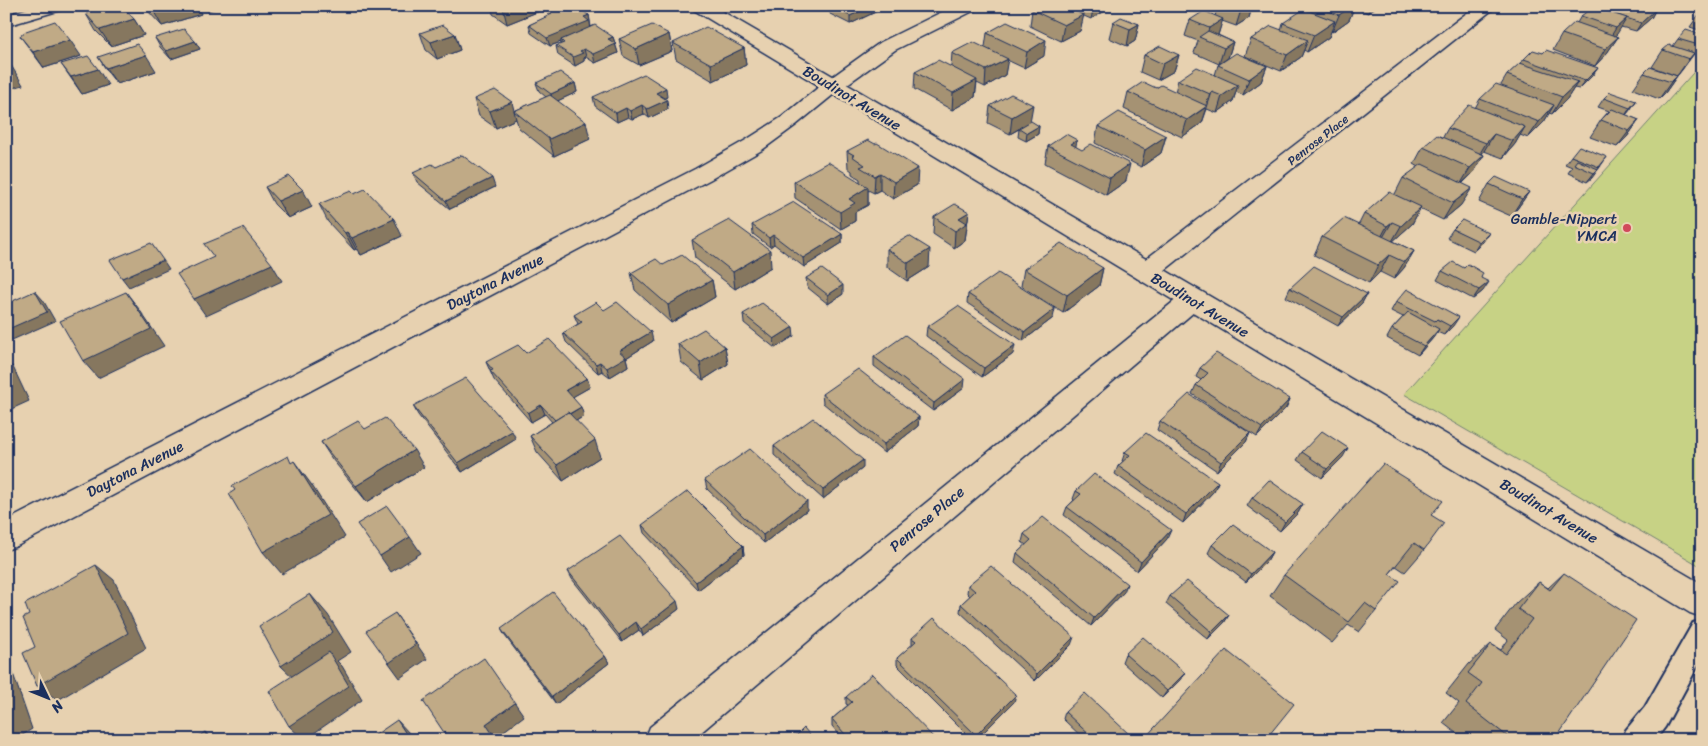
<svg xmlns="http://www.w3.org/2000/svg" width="1708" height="746" font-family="Sriracha,sans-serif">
	<rect width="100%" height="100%" fill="#e7d1b0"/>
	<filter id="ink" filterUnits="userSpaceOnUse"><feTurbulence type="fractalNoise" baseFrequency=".02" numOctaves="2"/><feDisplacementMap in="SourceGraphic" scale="10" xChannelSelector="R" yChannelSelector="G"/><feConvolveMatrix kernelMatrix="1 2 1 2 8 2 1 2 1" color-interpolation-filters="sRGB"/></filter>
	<g filter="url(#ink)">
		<!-- green -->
		<path fill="#c7d285" stroke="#718072" d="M1702 63V567L1404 394Z"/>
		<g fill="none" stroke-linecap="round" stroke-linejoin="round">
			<!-- service casing -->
			<g stroke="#1b2f5e" stroke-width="4">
				<path id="service" d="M1702 620V658L1665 727 1655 740H1622L1626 730 1645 707 1693 623Z"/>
			</g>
			<!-- minor casing -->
			<g stroke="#1b2f5e" stroke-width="3">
				<g id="minor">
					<path d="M35 6H64L61 10 6 26V15Z"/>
					<path d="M954 6H978L975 10 895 50 839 90 796 125 762 150 711 179 17 546 6 550V521L695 169 746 140 782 117 825 82 881 42Z"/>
					<path d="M1476 6H1497L1155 278 1146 280 1137 278 1134 272 1137 266Z"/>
					<path d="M1192 291 1201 294 1205 300 1201 306 692 740H645L650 727 1183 294Z"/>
				</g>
			</g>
			<!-- tertiary casing -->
			<g stroke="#1b2f5e" stroke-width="3">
				<path id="tertiary" d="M691 6H713L1702 584V617L1690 613 694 10Z"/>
			</g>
			<!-- service -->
			<use href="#service" fill="#e7d1b0" fill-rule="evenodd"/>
			<!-- minor -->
			<use href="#minor" fill="#e7d1b0" fill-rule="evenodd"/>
			<!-- tertiary -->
			<use href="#tertiary" fill="#e7d1b0" fill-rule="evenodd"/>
		</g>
		<!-- wall -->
		<g fill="#a59273" stroke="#1b2f5e">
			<path d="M145 6H197L201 14 162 26 147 10Z"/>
			<path d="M368 6H394L376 12Z"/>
			<path d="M491 6H552L507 24 493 14Z"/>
			<path d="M830 6H888L850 24 830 14Z"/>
			<path d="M1066 6H1110V8L1091 19 1084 16 1083 17 1080 31 1061 41 1030 26 1032 10 1066 7Z"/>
			<path d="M1133 6H1147L1141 10Z"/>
			<path d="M1218 6H1252L1249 18 1236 26 1222 21 1218 35 1233 42 1228 58 1219 64 1194 53 1198 41 1185 36 1190 20 1215 16Z"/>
			<path d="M1313 6H1377L1368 13 1354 7 1349 20 1332 32 1331 31 1329 37 1307 52 1304 50 1301 57 1281 71 1245 56 1251 39 1281 30 1283 23 1311 12Z"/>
			<path d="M1597 8 1656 9 1651 18 1636 31 1621 27 1614 36 1618 37 1607 53 1595 66 1553 50 1562 34 1577 23 1581 16Z"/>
			<path d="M1702 10V31L1690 27Z"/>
			<path d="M548 11 577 13 589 15 591 27 613 37 618 53 595 63 586 57 584 58V61L575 66 558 55 556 46 561 44V42L550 46 531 33 529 25 549 16Z"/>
			<path d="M86 14 134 19 144 35 111 46 96 31Z"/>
			<path d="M1113 22 1139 24 1135 41 1127 46 1109 38Z"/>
			<path d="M420 33 455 34 460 50 437 59 426 50Z"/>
			<path d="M987 33 1044 56 1024 68 1007 60 1005 75 985 87 977 83 975 97 952 110 914 89 915 72 951 66 952 53 985 47Z"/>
			<path d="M669 34 672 51 639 65 623 56 619 39Z"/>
			<path d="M1702 35V52L1698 56 1694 54 1677 76 1652 67 1663 50 1673 46 1678 39Z"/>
			<path d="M20 36 81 56 44 68Z"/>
			<path d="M155 38 195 41 200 49 171 59 160 47Z"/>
			<path d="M673 43 744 48 746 65 713 81 676 59Z"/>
			<path d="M1543 53 1598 68 1592 76 1579 89 1574 88 1567 99 1552 114 1549 113 1544 122 1528 138 1520 135 1515 144 1503 158 1484 151 1482 154 1484 155 1474 172 1462 184 1461 205 1443 220 1420 209 1412 224 1393 241 1414 251 1404 268 1394 279 1380 272 1369 283 1314 255 1322 237 1359 224 1364 214 1395 194 1403 178 1419 167 1414 164 1423 147 1443 137 1448 128 1475 108 1480 99 1501 85 1507 75 1521 63 1524 59Z"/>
			<path d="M1144 55H1179L1174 71 1158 80 1140 72Z"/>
			<path d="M98 57 156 71 117 84 109 74Z"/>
			<path d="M61 64 108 85 82 94Z"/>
			<path d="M1218 65 1267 66 1261 82 1243 95 1236 92 1233 101 1217 113 1207 109 1202 123 1182 137 1124 109 1128 92 1156 88 1175 92 1178 80 1215 75Z"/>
			<path d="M1644 73 1677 76 1665 93 1659 99 1633 89Z"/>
			<path d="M536 83H575L577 92 557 101 590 139 554 156 519 128 516 119 496 128 479 116 474 99 514 111 546 97 539 91Z"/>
			<path d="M593 97H667L664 98 668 109 649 118 644 114 632 119 628 117 617 122 595 106Z"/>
			<path d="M1604 98 1636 101 1630 110 1626 115 1639 120 1627 137 1617 147 1590 137 1601 120 1609 111 1598 107Z"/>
			<path d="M990 106 1039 126 1038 134 1026 141 1018 137 1019 129 1010 134 988 123Z"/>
			<path d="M1098 126 1166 136 1161 153 1141 167 1095 143Z"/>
			<path d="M1048 146 1076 147 1126 181 1106 195 1045 163Z"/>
			<path d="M847 151 917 185 893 199 880 190 874 193 868 190V205L855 212V221L841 229 795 198 794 181 860 182V179L852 174V171L848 168Z"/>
			<path d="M1571 156 1601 166 1587 182 1568 173 1572 167 1565 164Z"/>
			<path d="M436 167 495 187 450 209 417 182 413 173Z"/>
			<path d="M1489 184 1529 192 1517 209 1511 216 1479 202Z"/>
			<path d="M265 187 312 207 288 218 274 204Z"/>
			<path d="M319 204 402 236 361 255 356 249 354 250 328 222Z"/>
			<path d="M969 212 965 240 954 248 933 234 934 217Z"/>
			<path d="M752 225 842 234V243L804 267 774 244 770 247 753 234Z"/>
			<path d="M1453 229 1483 242 1474 251 1447 238Z"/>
			<path d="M692 240 771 267 735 289 695 258Z"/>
			<path d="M887 249 929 267 907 281 887 267Z"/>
			<path d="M663 265 712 280 715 297 671 323 635 290 631 273Z"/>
			<path d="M1103 268 1099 286 1063 313 1021 286 1024 269Z"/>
			<path d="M1464 268 1481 278 1483 291 1473 299 1437 280 1442 271Z"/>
			<path d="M806 278 843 294 828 304 807 287Z"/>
			<path d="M1290 288 1367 294 1362 303 1338 326 1286 297Z"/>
			<path d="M968 294 1053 318 1023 341 967 303Z"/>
			<path d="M1396 302 1453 326 1444 335 1437 332 1433 338 1418 355 1387 338 1392 329 1403 317 1391 311Z"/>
			<path d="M604 310 653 341 626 358 628 366 610 377 602 371 598 373 566 342 563 333 578 324 574 315Z"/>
			<path d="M743 314 794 336 775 348 744 323Z"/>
			<path d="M927 327 1013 354 982 377 926 336Z"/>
			<path d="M678 344 725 347 728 364 703 380 681 362Z"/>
			<path d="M526 353 587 378 590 387 572 397 584 416 576 421 600 457 563 481 537 452 530 436 552 422 545 414 531 422 494 380 486 362Z"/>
			<path d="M874 357 964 388 933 411 874 366Z"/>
			<path d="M1200 368 1290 399 1286 408 1257 437 1192 394 1196 385 1201 380 1196 377Z"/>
			<path d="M822 394 919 417 918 426 884 453 823 403Z"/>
			<path d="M413 406 516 439 462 472 418 415Z"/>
			<path d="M1160 421 1250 433 1246 442 1217 471 1157 430Z"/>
			<path d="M365 429 424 467 367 502 332 459 321 442Z"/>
			<path d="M774 446 863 468 823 499 774 455Z"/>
			<path d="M1125 452 1218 482 1214 491 1183 523 1115 474 1118 466 1123 461H1122Z"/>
			<path d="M1302 452 1343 457 1322 478 1297 460Z"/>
			<path d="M705 480 807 510 764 543 707 489Z"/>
			<path d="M1076 491 1167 539 1137 571 1064 515 1067 507 1074 500 1073 499Z"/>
			<path d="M1252 498 1303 504 1298 513 1280 531 1247 506Z"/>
			<path d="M1431 515 1424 550 1405 572 1396 566 1389 574 1376 611 1359 632 1348 625 1332 643 1270 596 1284 575Z"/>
			<path d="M642 525 743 546 744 555 698 590 644 533Z"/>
			<path d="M1024 534 1124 592 1091 626 1015 562 1017 553 1026 545 1022 542Z"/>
			<path d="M1212 545 1272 552 1267 561 1246 582 1208 553Z"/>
			<path d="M568 571 679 609 643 636 639 630 622 642 572 579Z"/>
			<path d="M1564 573 1555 740H1465L1443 723 1459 703 1446 693 1469 664 1491 644 1501 650 1508 640 1495 630 1516 603 1539 582 1548 588Z"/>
			<path d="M968 585 1071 645 1035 681 960 612 961 604 970 596 967 593Z"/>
			<path d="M1170 596 1229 615 1224 623 1208 639 1166 604Z"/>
			<path d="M501 629 605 656 609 663 556 704 505 636Z"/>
			<path d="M912 638 1014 702 976 740H972L897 665V658L912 645Z"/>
			<path d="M1125 654 1180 680 1162 698 1122 662Z"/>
			<path d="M846 697 936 740H844L832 726V719L848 705 846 704Z"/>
			<path d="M1065 712 1127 740H1085L1063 719Z"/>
			<path d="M1702 733V740H1698Z"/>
		</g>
		<!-- shaded-wall -->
		<g fill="#86775e" stroke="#1b2f5e">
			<path d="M166 6H197L201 14 162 26 153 10Z"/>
			<path d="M206 6H222L208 11Z"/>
			<path d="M374 6H394L376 12Z"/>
			<path d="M506 6H552L507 24 503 8Z"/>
			<path d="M871 6H888L850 24V16Z"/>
			<path d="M1081 6H1086L1080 31 1061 41 1064 25 1079 17Z"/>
			<path d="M1094 6H1110V8L1091 19Z"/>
			<path d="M1142 6H1147L1141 10Z"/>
			<path d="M1247 6H1252L1249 18 1236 26 1241 10Z"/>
			<path d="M1352 6H1355L1349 20 1332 32 1339 15Z"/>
			<path d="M1371 6H1377L1368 13Z"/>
			<path d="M575 8 577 16 571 10Z"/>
			<path d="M1656 9 1651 18 1636 31 1641 23Z"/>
			<path d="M589 15 591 30 561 40V42L550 46 547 38 584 17Z"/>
			<path d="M1627 18 1617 34 1606 44 1616 28Z"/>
			<path d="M134 19 144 35 111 46 100 30Z"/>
			<path d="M1223 19 1218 35 1205 40 1209 28Z"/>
			<path d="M1335 21 1329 37 1307 52 1314 35Z"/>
			<path d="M1139 24 1135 41 1127 46 1130 29Z"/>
			<path d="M455 34 460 50 437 59 431 42Z"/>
			<path d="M669 34 672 51 639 65 636 49Z"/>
			<path d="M613 37 618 53 595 63 593 54 608 39Z"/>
			<path d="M1618 37 1607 53 1595 66 1605 49Z"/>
			<path d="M70 40 81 56 44 68 33 52Z"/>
			<path d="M1046 40 1044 56 1024 68 1027 52Z"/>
			<path d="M1308 40 1301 57 1281 71 1287 55Z"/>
			<path d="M195 41 200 49 171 59 166 51Z"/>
			<path d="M1233 42 1228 58 1219 64 1224 48Z"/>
			<path d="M744 48 746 65 713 81 711 64Z"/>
			<path d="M584 49 586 57 584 58V61L575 66 573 57 580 51Z"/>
			<path d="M1694 53 1682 70 1677 76 1689 59Z"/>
			<path d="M146 55 156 71 117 84 106 68Z"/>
			<path d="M1179 55 1174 71 1158 80 1163 64Z"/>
			<path d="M6 57 23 85 6 90Z"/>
			<path d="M1008 59 1005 75 985 87 986 70Z"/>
			<path d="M1267 66 1261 82 1243 95 1249 79Z"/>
			<path d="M1598 68 1592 76 1579 89 1585 81Z"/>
			<path d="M98 69 108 85 82 94 71 77Z"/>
			<path d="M1677 76 1665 93 1659 99 1671 82Z"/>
			<path d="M977 80 975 97 952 110 953 93Z"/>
			<path d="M1578 82 1567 99 1552 114 1562 97Z"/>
			<path d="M575 83 577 92 553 103 551 94Z"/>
			<path d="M1238 85 1233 101 1217 113 1222 96Z"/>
			<path d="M666 88 667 97 657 102 656 93Z"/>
			<path d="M1212 92 1202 123 1182 137 1187 120 1205 108 1210 94Z"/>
			<path d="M667 100 668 109 649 118 647 109Z"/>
			<path d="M1636 101 1630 110 1624 117 1630 108Z"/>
			<path d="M512 102 516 119 496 128 490 111Z"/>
			<path d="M642 105 644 114 632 119 630 111Z"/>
			<path d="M1033 105 1030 122 1010 134 1012 117Z"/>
			<path d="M1554 105 1544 122 1528 138 1539 122Z"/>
			<path d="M626 108 628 117 617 122 616 113Z"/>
			<path d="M1639 120 1627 137 1617 147 1629 131Z"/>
			<path d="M586 122 590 139 554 156 549 139Z"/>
			<path d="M1039 126 1038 134 1026 141 1027 133Z"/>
			<path d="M1525 127 1515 144 1503 158 1513 141Z"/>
			<path d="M1494 134 1484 151 1476 160 1486 143Z"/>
			<path d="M1166 136 1161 153 1141 167 1145 150Z"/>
			<path d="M1077 140 1074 157 1071 144Z"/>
			<path d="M1484 155 1474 172 1460 185 1470 168Z"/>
			<path d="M1607 157 1592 178 1587 182 1594 173Z"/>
			<path d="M1130 164 1126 181 1106 195 1110 178Z"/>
			<path d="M918 168 917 185 893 199 894 182Z"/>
			<path d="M880 173V190L874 193 875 176Z"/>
			<path d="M492 178 495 187 450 209 446 201Z"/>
			<path d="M868 187V205L855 212V221L841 229 840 212 849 199Z"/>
			<path d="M1472 188 1461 205 1443 220 1453 203Z"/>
			<path d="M303 190 312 207 288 218 278 201Z"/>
			<path d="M1529 192 1517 209 1511 216 1522 199Z"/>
			<path d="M1421 207 1412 224 1391 243 1401 226Z"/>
			<path d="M969 212 965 240 954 248 955 231 959 218Z"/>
			<path d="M394 219 402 236 361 255 352 238Z"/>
			<path d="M1392 222 1382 239 1378 243 1387 226Z"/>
			<path d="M347 232 356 249 354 250 345 233Z"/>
			<path d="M1489 233 1483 242 1474 251 1480 242Z"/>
			<path d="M842 234V243L804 267 803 258Z"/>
			<path d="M773 235 774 244 770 247 769 238Z"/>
			<path d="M930 249 929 267 907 281 908 263Z"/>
			<path d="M770 250 771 267 735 289 733 272Z"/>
			<path d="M1414 251 1404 268 1394 279 1404 262Z"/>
			<path d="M1389 255 1380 272 1369 283 1378 265Z"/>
			<path d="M163 260 169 269 129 287 122 278Z"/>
			<path d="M272 264 282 281 206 316 194 299Z"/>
			<path d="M1103 268 1099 286 1063 313 1067 295Z"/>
			<path d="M712 280 715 297 671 323 668 305Z"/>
			<path d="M1489 282 1483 291 1473 299 1479 290Z"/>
			<path d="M843 285V294L828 304V295Z"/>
			<path d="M35 291 43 300 55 321 12 340 6 334V330Z"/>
			<path d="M126 292 139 309 164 346 98 378 83 361Z"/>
			<path d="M1367 294 1362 303 1338 326 1343 317Z"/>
			<path d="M1055 309 1053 318 1023 341 1025 332Z"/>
			<path d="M1459 317 1453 326 1444 335 1450 326Z"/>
			<path d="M793 327 794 336 775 348 774 339Z"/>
			<path d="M1439 329 1433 338 1418 355 1424 346Z"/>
			<path d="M651 332 653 341 626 358 628 366 610 377 607 368 619 351Z"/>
			<path d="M1015 345 1013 354 982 377 984 368Z"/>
			<path d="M725 347 728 364 703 380 700 363Z"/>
			<path d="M6 361 13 367 29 401 7 411 11 418 6 421Z"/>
			<path d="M600 362 602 371 598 373 596 364Z"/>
			<path d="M587 378 590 387 569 399 566 390Z"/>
			<path d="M965 379 964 388 933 411 934 403Z"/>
			<path d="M1290 399 1286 408 1257 437 1262 428Z"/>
			<path d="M541 405 545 414 531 422 528 413Z"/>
			<path d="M581 407 584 416 563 429 557 422Z"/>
			<path d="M919 417 918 426 884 453V444Z"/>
			<path d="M512 431 516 439 462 472 458 463Z"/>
			<path d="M1250 433 1246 442 1217 471 1221 462Z"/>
			<path d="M595 440 600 457 563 481 557 465Z"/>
			<path d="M1348 448 1343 457 1322 478 1327 469Z"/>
			<path d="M414 450 424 467 367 502 356 486Z"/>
			<path d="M863 460V468L823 499V490Z"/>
			<path d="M294 461 311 484 345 537 282 574 263 552Z"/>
			<path d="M1218 482 1214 491 1183 523 1186 514Z"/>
			<path d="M807 501V510L764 543 763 535Z"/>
			<path d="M1303 504 1298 513 1280 531 1285 522Z"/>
			<path d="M1171 530 1167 539 1137 571 1141 562Z"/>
			<path d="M410 537 421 553 391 572 380 556Z"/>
			<path d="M743 546 744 555 698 590 696 582Z"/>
			<path d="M1272 552 1267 561 1246 582 1251 574Z"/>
			<path d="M96 565 114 580 146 648 58 700 37 686Z"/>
			<path d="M1127 584 1124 592 1091 626 1094 618Z"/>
			<path d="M310 594 328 615 351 652 337 661 342 666 362 700 304 740 289 726 301 685 281 666Z"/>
			<path d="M677 601 679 609 643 636 641 629Z"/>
			<path d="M395 613 427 659 400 678 389 663Z"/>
			<path d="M1229 615 1224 623 1208 639 1212 632Z"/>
			<path d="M636 622 639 630 622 642 619 635Z"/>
			<path d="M1074 637 1071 645 1035 681 1037 674Z"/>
			<path d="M605 656 609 663 556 704 552 697Z"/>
			<path d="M6 658 8 659 32 729 15 740H6Z"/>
			<path d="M1185 673 1180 680 1162 698 1167 691Z"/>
			<path d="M1016 695 1014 702 976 740H974L976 735Z"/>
			<path d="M515 703 524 716 496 737 498 740H488L486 724Z"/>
			<path d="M397 720 409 733 413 740H410Z"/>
			<path d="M205 732 214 740H208Z"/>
		</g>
		<!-- building -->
		<g fill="#c0aa86" stroke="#1b2f5e">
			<path d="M105 6H122L134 19 100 30 86 14 91 11Z"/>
			<path d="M149 6H166L153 10Z"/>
			<path d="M560 6H573L575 8 571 10 577 13 582 11 589 15 584 17 589 21 547 38 529 25 552 14 548 11Z"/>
			<path d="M831 6H871L850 16Z"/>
			<path d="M1040 6H1064L1083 15 1064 25 1032 10Z"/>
			<path d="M1231 6H1247L1241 10Z"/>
			<path d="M1315 6H1352L1339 15Z"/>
			<path d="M1599 6H1646L1656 9 1641 23 1597 8Z"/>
			<path d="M1593 7 1627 18 1616 28 1581 16Z"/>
			<path d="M1304 9 1335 21 1314 35 1283 23Z"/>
			<path d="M1204 11 1223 19 1209 28 1190 20Z"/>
			<path d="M1121 17 1139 24 1130 29 1113 22Z"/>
			<path d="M55 21 70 40 33 52 20 36 26 31Z"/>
			<path d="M1007 22 1046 40 1027 52 987 33Z"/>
			<path d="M1575 22 1618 37 1605 49 1562 34Z"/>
			<path d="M443 25 455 34 431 42 420 33Z"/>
			<path d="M595 25 613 37 608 39 616 44 593 54 584 49 580 51 583 53 573 57 556 46 564 43 561 40Z"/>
			<path d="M652 25 669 34 636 49 619 39Z"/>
			<path d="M1271 26 1308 40 1287 55 1251 39Z"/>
			<path d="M706 27 744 48 711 64 673 43Z"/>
			<path d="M184 29 195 41 166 51 155 38Z"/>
			<path d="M1686 30 1702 35V46L1678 39Z"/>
			<path d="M1208 31 1233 42 1224 48 1199 37Z"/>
			<path d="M973 42 1008 59 986 70 952 53Z"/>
			<path d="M137 44 146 55 106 68 98 57Z"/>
			<path d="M1669 45 1694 53 1689 59 1663 50Z"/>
			<path d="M1160 46 1179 55 1163 64 1144 55Z"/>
			<path d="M1533 50 1543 53 1546 50 1598 68 1585 81 1524 59Z"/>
			<path d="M1236 53 1267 66 1249 79 1218 65Z"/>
			<path d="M88 56 98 69 71 77 61 64Z"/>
			<path d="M6 60 11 68 6 70Z"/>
			<path d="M938 60 977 80 953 93 915 72Z"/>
			<path d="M1520 63 1578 82 1562 97 1507 75Z"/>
			<path d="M1197 67 1238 85 1222 96 1212 92 1210 94 1178 80Z"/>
			<path d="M1650 67 1677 76 1671 82 1644 73Z"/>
			<path d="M560 72 575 83 551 94 536 83Z"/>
			<path d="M644 74 666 88 656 93 667 100 647 109 642 105 630 111 626 108 616 113 593 97Z"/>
			<path d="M1143 82 1156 88 1161 85 1207 106 1187 120 1128 92Z"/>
			<path d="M1496 84 1554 105 1539 122 1480 99Z"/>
			<path d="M495 90 512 102 490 111 474 99Z"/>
			<path d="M1610 92 1636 101 1630 108 1604 98Z"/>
			<path d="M1011 94 1033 105 1012 117 990 106Z"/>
			<path d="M550 95 586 122 549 139 514 111Z"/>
			<path d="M1469 105 1525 127 1513 141 1494 134 1486 143 1448 128Z"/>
			<path d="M1612 109 1639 120 1629 131 1601 120Z"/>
			<path d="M1119 112 1166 136 1145 150 1098 126Z"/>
			<path d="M1031 121 1039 126 1027 133 1019 128Z"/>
			<path d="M1066 134 1077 140 1071 144 1082 150 1091 144 1130 164 1110 178 1048 146Z"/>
			<path d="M1437 135 1484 155 1470 168 1423 147Z"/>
			<path d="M868 140 875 144 877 143 918 168 894 182 880 173 875 176 860 167 865 165 852 156 854 155 847 151Z"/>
			<path d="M1579 146 1607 157 1599 167 1571 156Z"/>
			<path d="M462 155 492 178 446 201 413 173 432 164 436 167Z"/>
			<path d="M1577 160 1598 169 1594 173 1574 164Z"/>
			<path d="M828 162 868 187 849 199 855 203 840 212 794 181Z"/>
			<path d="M1422 164 1472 188 1453 203 1403 178Z"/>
			<path d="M289 176 303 190 278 201 265 187Z"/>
			<path d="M1496 177 1529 192 1522 199 1489 184Z"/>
			<path d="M365 189 394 219 352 238 347 232 345 233 319 204 351 191 354 194Z"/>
			<path d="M1389 192 1421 207 1401 226 1392 222 1387 226 1364 214Z"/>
			<path d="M794 202 842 234 803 258 773 235 769 238 752 225Z"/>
			<path d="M955 204 969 212 959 218 967 223 955 231 934 217Z"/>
			<path d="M1344 218 1414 251 1404 262 1389 255 1378 265 1322 237Z"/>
			<path d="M729 220 770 250 733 272 692 240Z"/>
			<path d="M1462 220 1489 233 1480 242 1453 229Z"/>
			<path d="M243 228 272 264 194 299 177 274 214 257 204 244Z"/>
			<path d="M909 236 930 249 908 263 887 249Z"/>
			<path d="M151 243 163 260 122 278 110 260Z"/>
			<path d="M1061 243 1103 268 1067 295 1024 269Z"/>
			<path d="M682 255 712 280 668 305 631 273 656 259 663 265Z"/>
			<path d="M1453 262 1464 268 1468 264 1483 273 1481 278 1489 282 1479 290 1442 271Z"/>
			<path d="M1314 266 1367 294 1343 317 1290 288Z"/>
			<path d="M822 269 843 285 828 295 806 278Z"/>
			<path d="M998 273 1055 309 1025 332 968 294Z"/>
			<path d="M1407 289 1459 317 1450 326 1437 319 1435 321 1396 302Z"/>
			<path d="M35 291 47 312 6 330V304Z"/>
			<path d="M126 292 151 329 83 361 60 321Z"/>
			<path d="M596 302 604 310 617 302 651 332 619 351 626 357 607 368 600 362 596 364 563 333 582 322 574 315Z"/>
			<path d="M762 303 793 327 774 339 743 314Z"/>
			<path d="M958 306 1015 345 984 368 927 327Z"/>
			<path d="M1408 312 1439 329 1424 346 1392 329Z"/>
			<path d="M704 329 725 347 700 363 678 344Z"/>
			<path d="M905 335 965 379 934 403 874 357Z"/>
			<path d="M549 339 587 378 566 390 581 407 569 414 568 412 555 420 541 405 528 413 490 371 493 370 486 362 518 345 526 353Z"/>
			<path d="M1216 353 1290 399 1262 428 1196 385 1208 373 1200 368Z"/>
			<path d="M858 369 919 417 884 444 822 394Z"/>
			<path d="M466 378 512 431 458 463 413 406Z"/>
			<path d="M1189 394 1250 433 1221 462 1160 421Z"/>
			<path d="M568 412 595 440 557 465 530 436Z"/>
			<path d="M385 418 414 450 356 486 321 442 358 421 365 429Z"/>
			<path d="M813 418 863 460 823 490 774 446Z"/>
			<path d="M1322 431 1348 448 1327 469 1302 452Z"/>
			<path d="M1146 433 1218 482 1186 514 1118 466 1130 455 1125 452Z"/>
			<path d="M750 449 807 501 763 535 705 480Z"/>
			<path d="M288 456 291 463 294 461 328 515 263 552 229 494 235 490 232 486Z"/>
			<path d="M1383 464 1443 501 1431 515 1444 523 1424 550 1414 543 1389 574 1400 581 1376 611 1365 603 1349 622 1284 575Z"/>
			<path d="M1094 474 1171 530 1141 562 1067 507 1081 494 1076 491Z"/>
			<path d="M1269 480 1303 504 1285 522 1252 498Z"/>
			<path d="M688 491 743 546 696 582 642 525Z"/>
			<path d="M387 506 410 537 380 556 357 524Z"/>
			<path d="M1043 517 1127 584 1094 618 1017 553 1031 540 1024 534Z"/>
			<path d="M1233 524 1272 552 1251 574 1212 545Z"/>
			<path d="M620 536 677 601 641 629 636 622 619 635 568 571Z"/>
			<path d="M96 565 128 633 37 686 23 653 35 647 23 618 29 615 25 604Z"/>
			<path d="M991 566 1074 637 1037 674 961 604 975 591 968 585Z"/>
			<path d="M1564 573 1636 620 1555 740H1512L1466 704 1482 683 1468 673 1491 644 1506 654 1532 619 1518 609 1539 582 1550 590Z"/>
			<path d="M1187 581 1229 615 1212 632 1170 596Z"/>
			<path d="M553 592 605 656 552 697 501 629Z"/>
			<path d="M310 594 333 632 281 666 259 626Z"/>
			<path d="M395 613 416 644 389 663 366 631Z"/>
			<path d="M934 618 1016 695 976 735 897 658 916 641 912 638Z"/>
			<path d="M1143 637 1185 673 1167 691 1125 654Z"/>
			<path d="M1226 650 1294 704 1265 740H1143Z"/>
			<path d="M329 652 349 686 289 726 269 691Z"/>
			<path d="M484 658 515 703 486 724 494 736 488 740H449L423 701Z"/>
			<path d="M872 674 936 740H850L832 719 852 702 846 697Z"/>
			<path d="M1085 693 1130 735 1125 740H1095L1065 712Z"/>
			<path d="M6 705 10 716 6 718Z"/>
			<path d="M397 720 410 740H368Z"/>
			<path d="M804 728 814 740H792Z"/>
			<path d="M205 732 208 740H194Z"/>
		</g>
	</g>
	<!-- markers -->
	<circle fill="#d1495b" stroke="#e7d1b0" stroke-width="2" cx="1627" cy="228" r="5"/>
	<g text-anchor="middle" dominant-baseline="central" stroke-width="5" stroke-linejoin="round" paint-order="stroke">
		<!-- far-street labels -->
		<g font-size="12" fill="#1b2f5e" stroke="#e7d1b0">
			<text transform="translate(1318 140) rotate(-38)">Penrose Place</text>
		</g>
		<!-- street labels -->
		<g font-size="15" fill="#1b2f5e" stroke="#e7d1b0">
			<text transform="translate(852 98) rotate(31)">Boudinot Avenue</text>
			<text transform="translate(495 282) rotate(-27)">Daytona Avenue</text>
			<text transform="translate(1200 305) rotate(31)">Boudinot Avenue</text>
			<text transform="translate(135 469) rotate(-27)">Daytona Avenue</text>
			<text transform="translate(1549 511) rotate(31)">Boudinot Avenue</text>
			<text transform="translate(927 519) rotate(-40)">Penrose Place</text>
		</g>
		<!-- poi labels -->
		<g font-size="15" fill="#1b2f5e" stroke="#e7d1b0" text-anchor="end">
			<text x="1617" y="219">Gamble-Nippert<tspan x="1617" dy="17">YMCA</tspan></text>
		</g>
	</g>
	<!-- margin -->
	<rect width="1708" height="746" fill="none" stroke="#e7d1b0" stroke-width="25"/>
	<rect x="12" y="12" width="1683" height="721" fill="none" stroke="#1b2f5e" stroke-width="2" filter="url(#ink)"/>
	<!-- north arrow -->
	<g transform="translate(48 698) rotate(133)" stroke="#e7d1b0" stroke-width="4" paint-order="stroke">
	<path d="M0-4L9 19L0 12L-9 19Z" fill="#1b2f5e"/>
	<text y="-8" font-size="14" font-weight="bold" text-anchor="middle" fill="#1b2f5e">N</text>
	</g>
</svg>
